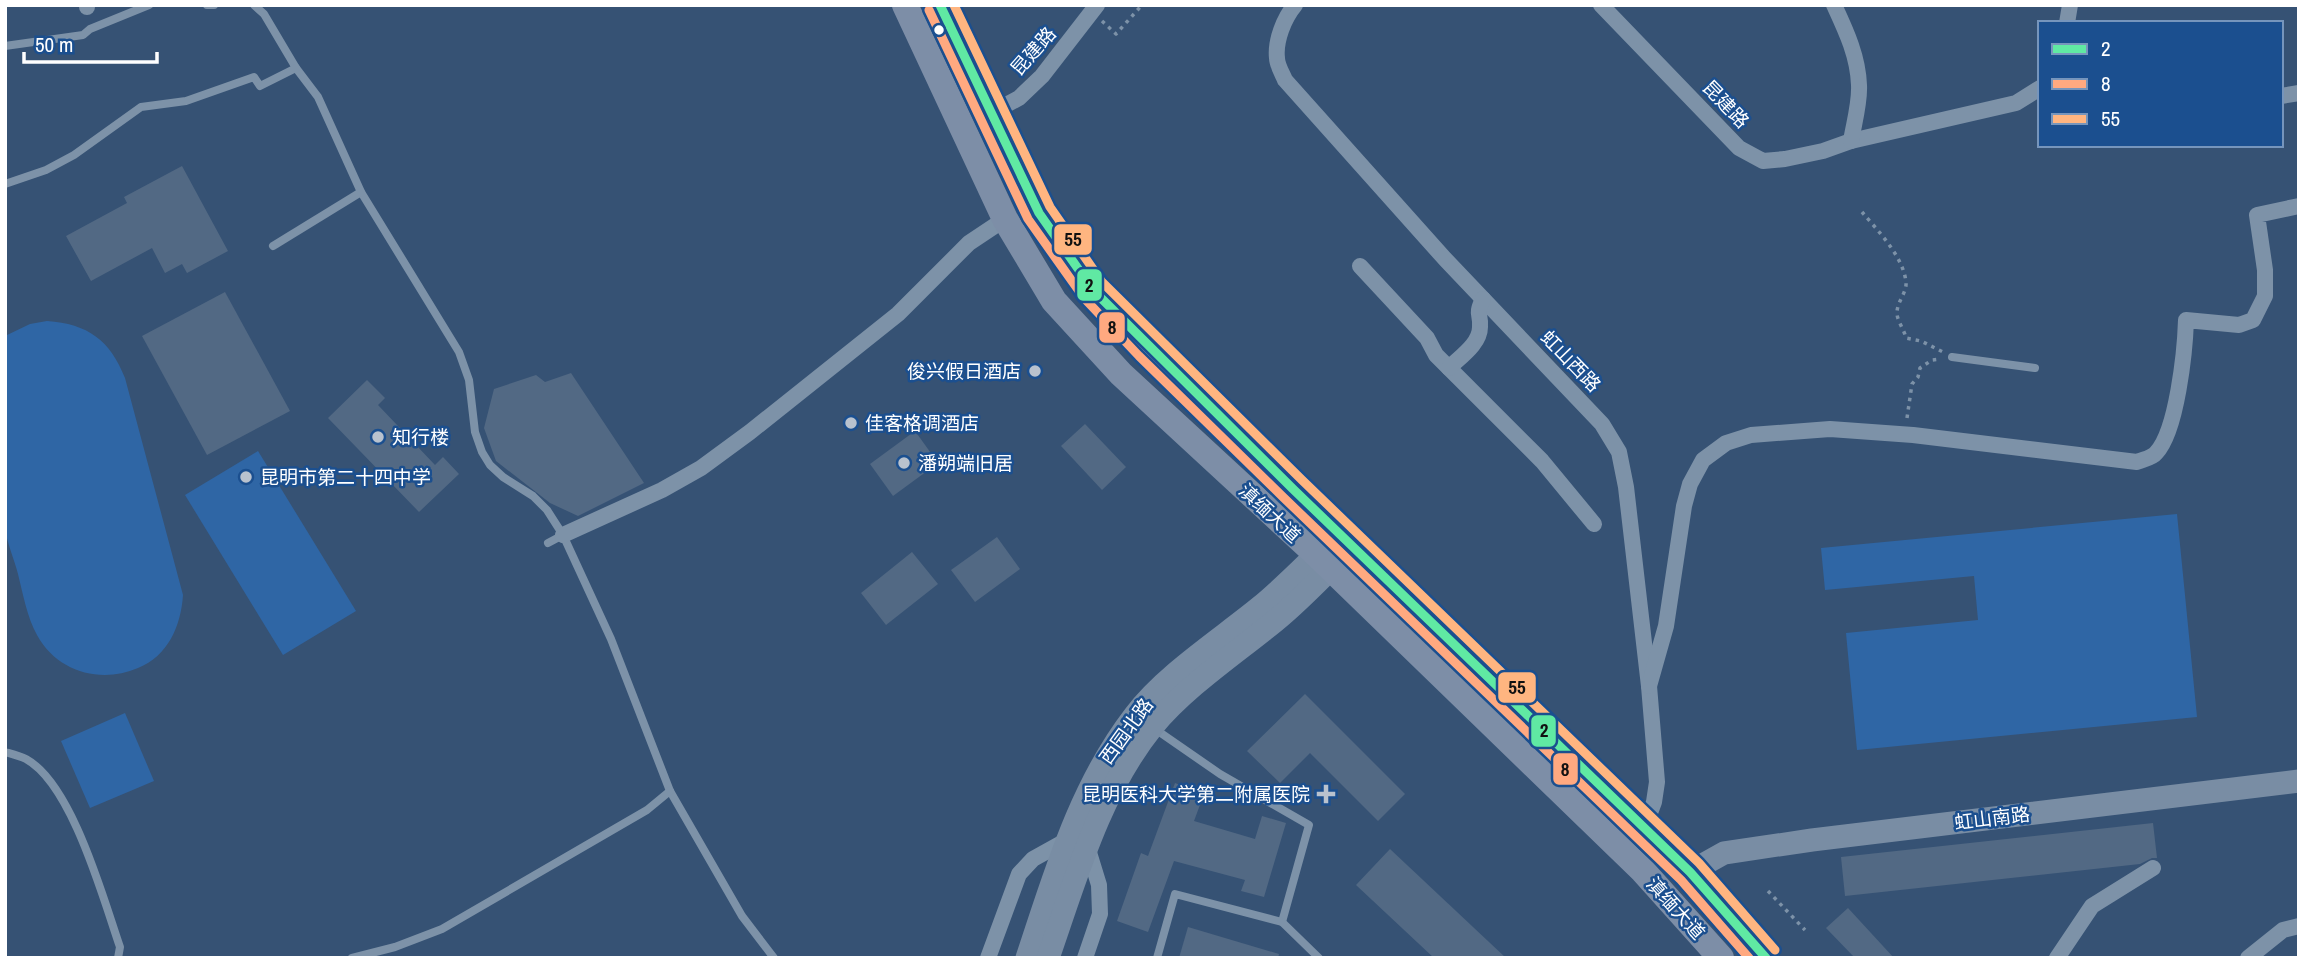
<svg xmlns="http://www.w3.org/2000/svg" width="2304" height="963" font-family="'Archivo Narrow','Noto Sans SC',sans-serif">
	<rect width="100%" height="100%" fill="#365274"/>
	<!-- green -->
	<g fill="#2f66a5">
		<path d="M47 321C88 324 110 340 125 378L183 595C181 626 168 656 138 668 101 684 57 672 37 635 27 617 23 594 18 574 14 559 7 543 5 528 3 509 5 488 5 469 5 425 5 380 5 336L30 324Z"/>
		<path d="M258 451 356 611 283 655 185 495Z"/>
		<path d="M2177 514 2197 717 1857 750 1846 633 1978 620 1974 576 1825 590 1821 548Z"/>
		<path d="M125 713 154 781 90 808 61 741Z"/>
	</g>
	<!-- building -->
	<g fill="#526984">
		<path d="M182 166 228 251 187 273 182 264 165 273 152 248 91 281 66 236 127 203 124 197Z"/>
		<path d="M225 292 290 411 207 455 142 336Z"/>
		<path d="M571 373 644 483 578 516 550 503 496 461 484 428 494 389 536 375 545 382Z"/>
		<path d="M367 380 385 398 378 405 435 465 443 457 459 474 419 512 328 418Z"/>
		<path d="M1085 424 1126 467 1102 490 1061 446Z"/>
		<path d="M915 431 938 463 893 496 870 464Z"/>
		<path d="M997 537 1020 569 975 602 951 570Z"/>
		<path d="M912 552 938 584 886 625 861 593Z"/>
		<path d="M1305 694 1405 794 1378 821 1310 753 1280 783 1247 751Z"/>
		<path d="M1175 783 1204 794 1194 821 1255 839 1262 816 1286 823 1264 897 1241 891 1245 880 1174 861 1148 932 1117 921 1141 853 1148 856Z"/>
		<path d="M2153 823 2157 858H2152L2140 864 1845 896 1841 857Z"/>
		<path d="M1390 849 1506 958H1434L1356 885Z"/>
		<path d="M1848 908 1894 958H1855L1826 928Z"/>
		<path d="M1188 927 1279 954 1278 958H1179Z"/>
	</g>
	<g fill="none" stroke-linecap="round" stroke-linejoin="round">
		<!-- path -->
		<g stroke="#7d92a8" stroke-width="3.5" stroke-dasharray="3.5 5" stroke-linecap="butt">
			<path d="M1102 21 1116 34 1142 5"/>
			<path d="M1862 212C1878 231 1903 256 1906 282 1907 293 1897 301 1897 313 1897 321 1904 329 1906 338L1921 341 1943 352"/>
			<path d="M1907 418 1912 384 1918 377 1920 368 1932 360 1941 359"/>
			<path d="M1768 891 1805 930"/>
		</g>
		<!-- lane -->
		<g stroke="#7d92a8" stroke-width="8">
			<path d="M207 5H214"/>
			<path d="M254 5 264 14 296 68 318 97 361 192 459 352 469 380 475 432 482 452 490 465 503 477 533 496 547 510 563 535 611 639 670 791 742 916 774 958"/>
			<path d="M5 46 83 35 90 29 149 5"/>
			<path d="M5 184 46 170 74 155 141 107 186 101 254 77 260 86 296 68"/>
			<path d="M273 246 361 192"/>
			<path d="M1952 357 2035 368"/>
			<path d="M548 543 563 535"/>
			<path d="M1155 729 1220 774 1309 825 1282 922"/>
			<path d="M5 752C12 754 20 756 26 759 72 784 103 898 120 947L118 958"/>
			<path d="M352 958 395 947 442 929 647 810 670 791"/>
			<path d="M1157 958 1175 894 1282 922 1319 958"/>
		</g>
		<!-- street -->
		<g stroke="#7d92a8" stroke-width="16">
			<path d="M87 5V7"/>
			<path d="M1295 5C1284 18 1275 41 1277 58 1277 65 1282 73 1285 80L1445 259 1602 424 1619 452 1626 487 1649 686 1657 782 1654 802 1644 829"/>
			<path d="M1601 5 1739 148 1763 161 1785 159 1823 151 1851 141 2016 103 2040 88"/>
			<path d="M1834 5C1846 31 1858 56 1859 85 1860 103 1854 123 1851 141"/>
			<path d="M2067 23 2070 5"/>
			<path d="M2281 96 2299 93"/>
			<path d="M991 113 1019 98 1042 76 1097 5"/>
			<path d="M1360 266 1427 338 1436 355 1542 461 1594 524"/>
			<path d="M1449 368C1460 357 1480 344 1480 327 1481 312 1475 316 1483 299"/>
			<path d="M563 535 662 490 701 468 750 432 898 314 969 243 1005 219"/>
			<path d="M1649 686 1666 626 1684 506 1690 484 1703 460 1726 443 1751 435 1830 429 1913 435 2137 462C2144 459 2152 458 2156 453 2177 431 2185 351 2186 320L2239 325 2253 320 2265 296V270L2257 215 2299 206"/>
			<path d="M988 958 1019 874 1033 859 1069 839"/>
			<path d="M1085 958 1100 914 1099 885 1087 846"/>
			<path d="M2057 958 2092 906 2153 868"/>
			<path d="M2248 958 2283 930 2299 926"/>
		</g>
		<!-- secondary -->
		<g stroke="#798da4" stroke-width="23">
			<path d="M1690 872 1724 853 1812 840 2299 781"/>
			<path d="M1027 958C1055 874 1080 786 1135 715 1165 675 1221 639 1260 607 1288 584 1312 558 1338 534"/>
			<path d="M1048 958C1076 878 1099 793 1153 726 1185 687 1236 653 1275 621 1302 599 1327 572 1352 547"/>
		</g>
		<!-- primary -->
		<g stroke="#7d8ea7" stroke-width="26">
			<path d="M905 5 1005 219 1054 301 1121 374 1316 554 1643 871 1721 958"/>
			<path d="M940 5 1039 213 1093 290 1148 347 1293 489 1690 872 1766 958"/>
		</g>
		<!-- bus-1 casing -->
		<g stroke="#1b4f8f" stroke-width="14">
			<path id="bus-1" d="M940 5 1039 213 1093 290 1293 489 1690 872 1766 958"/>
		</g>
		<!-- bus-2 casing -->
		<g stroke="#1b4f8f" stroke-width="14">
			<path id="bus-2" d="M929 10 1028 219 1084 298 1139 356 1284 498 1681 880 1749 958"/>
		</g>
		<!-- bus-3 casing -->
		<g stroke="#1b4f8f" stroke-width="14">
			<path id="bus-3" d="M954 5 1050 207 1102 282 1302 480 1699 863 1775 950"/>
		</g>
		<!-- bus-1 -->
		<use href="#bus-1" stroke="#60e9a3" stroke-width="9"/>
		<!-- bus-2 -->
		<use href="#bus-2" stroke="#ffa980" stroke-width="9"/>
		<!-- bus-3 -->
		<use href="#bus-3" stroke="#ffb580" stroke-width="9"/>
	</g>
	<!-- markers -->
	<circle fill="#fff" stroke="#1b4f8f" stroke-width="2.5" cx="939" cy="30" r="6"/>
	<g fill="#b9c2ce" stroke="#1b4f8f" stroke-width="2.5">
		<circle cx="1035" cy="371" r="7"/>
		<circle cx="851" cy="423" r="7"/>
		<circle cx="378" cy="437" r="7"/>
		<circle cx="904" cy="463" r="7"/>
		<circle cx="246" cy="477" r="7"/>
		<path d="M1322.5 783.5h7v7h7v7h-7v7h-7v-7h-7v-7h7z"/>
	</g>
	<g text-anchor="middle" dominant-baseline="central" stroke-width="5" stroke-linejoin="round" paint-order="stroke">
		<!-- street labels -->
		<g font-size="19" fill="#fff" stroke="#1b4f8f">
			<text transform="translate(1033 51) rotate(-49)">昆建路</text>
			<text transform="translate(1726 104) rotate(46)">昆建路</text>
			<text transform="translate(1571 361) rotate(46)">虹山西路</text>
			<text transform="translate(1270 513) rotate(43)">滇缅大道</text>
			<text transform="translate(1126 731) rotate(-54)">西园北路</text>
			<text transform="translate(1992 818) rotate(-7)">虹山南路</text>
			<text transform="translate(1676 908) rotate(48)">滇缅大道</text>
		</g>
		<!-- poi labels -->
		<g font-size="19" fill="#fff" stroke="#1b4f8f" text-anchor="start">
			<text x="1021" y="371" text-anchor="end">俊兴假日酒店</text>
			<text x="865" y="423">佳客格调酒店</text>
			<text x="392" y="437">知行楼</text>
			<text x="918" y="463">潘朔端旧居</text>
			<text x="260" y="477">昆明市第二十四中学</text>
			<text x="1310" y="794" text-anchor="end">昆明医科大学第二附属医院</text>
		</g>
	</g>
	<g stroke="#1b4f8f" stroke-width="2.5">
		<rect x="1053" y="223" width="40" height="33" rx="7" fill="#ffb580"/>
		<rect x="1076" y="268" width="27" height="34" rx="7" fill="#60e9a3"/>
		<rect x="1098" y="311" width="28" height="33" rx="7" fill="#ffa980"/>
		<rect x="1497" y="671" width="40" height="33" rx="7" fill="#ffb580"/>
		<rect x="1530" y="714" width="27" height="34" rx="7" fill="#60e9a3"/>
		<rect x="1552" y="752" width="27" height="34" rx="7" fill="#ffa980"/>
	</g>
	<g font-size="19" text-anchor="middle" font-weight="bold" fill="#111">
		<text x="1073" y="246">55</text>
		<text x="1089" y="292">2</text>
		<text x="1112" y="334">8</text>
		<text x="1517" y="694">55</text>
		<text x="1544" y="737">2</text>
		<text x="1565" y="776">8</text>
	</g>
	<!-- border -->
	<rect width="2304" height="963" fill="none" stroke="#ffffff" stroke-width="14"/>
	<!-- legend -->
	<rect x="2038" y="21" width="245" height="126" fill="#1b4f8f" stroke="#7695bc" stroke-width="2"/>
	<rect x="2052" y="44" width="35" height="10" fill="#60e9a3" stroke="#7695bc" stroke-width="2"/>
	<text x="2101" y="56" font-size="21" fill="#ffffff">2</text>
	<rect x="2052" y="79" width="35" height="10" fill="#ffa980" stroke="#7695bc" stroke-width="2"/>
	<text x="2101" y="91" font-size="21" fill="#ffffff">8</text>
	<rect x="2052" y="114" width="35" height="10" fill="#ffb580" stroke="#7695bc" stroke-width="2"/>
	<text x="2101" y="126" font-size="21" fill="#ffffff">55</text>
	<!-- scale -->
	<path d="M24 52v10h133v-10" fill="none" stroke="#ffffff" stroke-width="3.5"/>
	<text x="35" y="52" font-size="21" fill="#ffffff" stroke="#1b4f8f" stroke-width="5" paint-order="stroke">50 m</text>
</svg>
